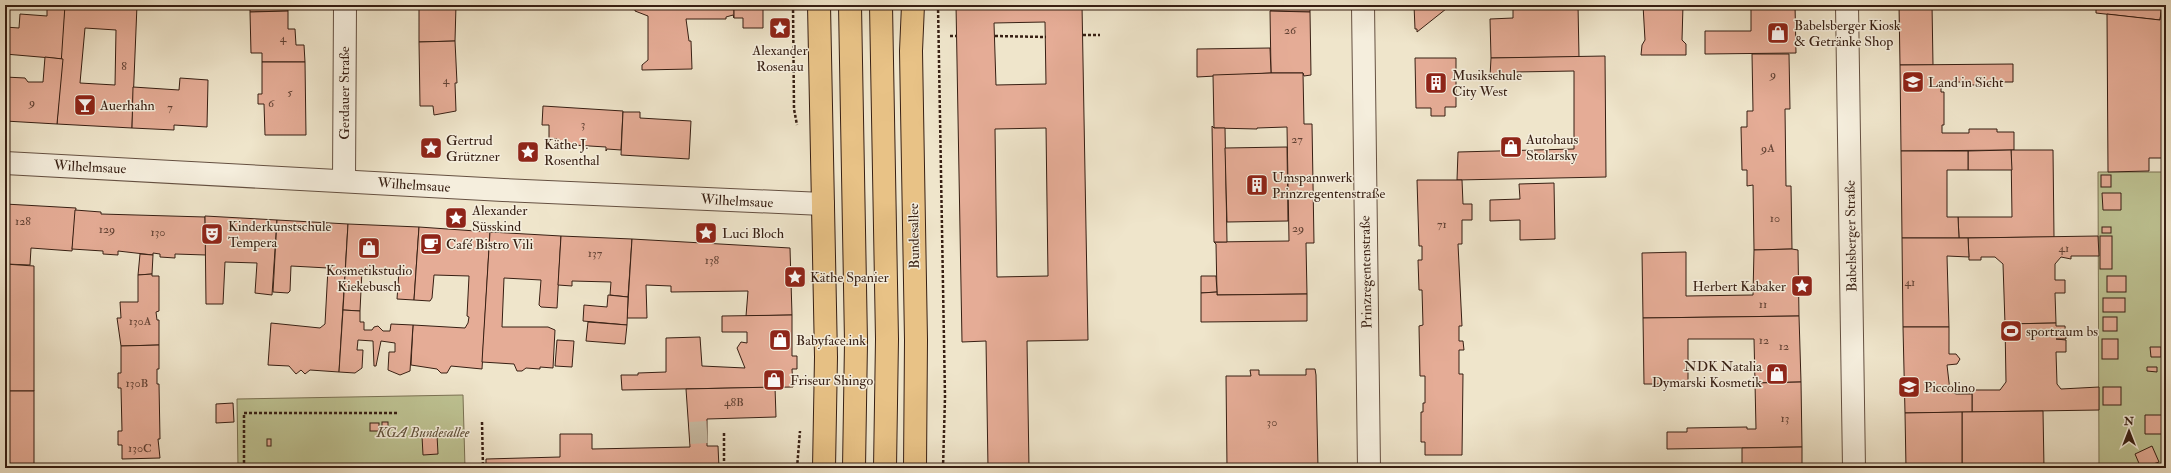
<svg xmlns="http://www.w3.org/2000/svg" width="2171" height="473" font-family="'IM FELL Double Pica',serif">
	<rect width="100%" height="100%" fill="#efe5cb"/>
	<filter id="stains"><feTurbulence type="fractalNoise" baseFrequency=".005" numOctaves="4"/><feColorMatrix values="0 0 0 0 .2 0 0 0 0 .09 0 0 0 0 .02 0 0 0 .5 -.17"/></filter>
	<radialGradient id="worn" r=".72"><stop offset=".6" stop-color="#630" stop-opacity="0"/><stop offset="1" stop-color="#630" stop-opacity=".3"/></radialGradient>
	<!-- green -->
	<g fill="#bec393" stroke="#7a7153">
		<path d="M2098 172H2166V468H2099Z"/>
		<path d="M463 395 465 468H238L237 399Z"/>
	</g>
	<!-- building -->
	<g fill="#e5ac96" stroke="#371f13" fill-rule="evenodd">
		<path d="M47 5H65L63 59 5 54V27L19 28 20 14 47 16Z"/>
		<path d="M65 5H137L132 128 57 124ZM85 28 116 30 115 85 80 83Z"/>
		<path d="M250 5H288V11L250 12Z"/>
		<path d="M419 5H456L455 41 419 42Z"/>
		<path d="M635 5H734V18L733 15 726 17V19H686L689 41H691L692 69 642 70V65L648 60V16L635 11Z"/>
		<path d="M734 5H763V28H743V18H734Z"/>
		<path d="M956 5H1082L1088 340 1027 341 1029 468H988L986 341 962 342ZM1045 22 1046 84 996 85 994 23ZM1046 128 1048 276 997 277 995 129Z"/>
		<path d="M1151 5H1211V9Z"/>
		<path d="M1269 5H1310V12L1271 11Z"/>
		<path d="M1414 5H1451L1417 32V29H1415Z"/>
		<path d="M1513 5H1578L1579 57 1491 58 1490 19 1513 18Z"/>
		<path d="M1643 5H1683L1682 40 1686 44V55H1641L1642 45 1645 40Z"/>
		<path d="M1751 5H1795L1796 53 1705 54V31H1751Z"/>
		<path d="M1899 5H1932L1933 65H1900Z"/>
		<path d="M2096 5H2162L2160 20 2096 13Z"/>
		<path d="M2162 5H2166V158H2149V171L2108 172 2107 14 2160 20Z"/>
		<path d="M288 11V29H295L296 45H304L305 62H262V53H251L250 12Z"/>
		<path d="M1270 11 1310 12 1311 75 1304 76 1303 73H1271Z"/>
		<path d="M2166 16V61H2165V25Z"/>
		<path d="M455 41 457 83H455L456 111 434 115 433 106H420L419 42Z"/>
		<path d="M1270 48 1271 73 1197 77V49Z"/>
		<path d="M1752 54H1789L1790 109H1785L1786 186H1791L1792 249 1754 250 1753 185 1747 186V170H1742L1741 127H1747V111H1753Z"/>
		<path d="M1605 56 1606 177 1457 180 1458 152 1574 149V71L1515 72V78L1490 77 1491 58Z"/>
		<path d="M45 57 63 59 57 124 5 121V77L25 78 28 82H43Z"/>
		<path d="M1415 58H1456V107H1445V116H1431V108H1416Z"/>
		<path d="M262 62H305L306 135H265L264 104H258V94H262Z"/>
		<path d="M2013 64V82H1998V85H1964V82H1941V92H1944V125H1942V133H1969V129H1997V132H2014V150L1901 151 1900 65Z"/>
		<path d="M1271 73H1303L1304 124H1312L1314 243H1306L1307 294 1217 295 1216 244 1214 242 1289 241 1287 127 1257 128V129L1214 128 1213 75Z"/>
		<path d="M180 78 208 80 207 127 174 125V130L132 128 133 87 179 90Z"/>
		<path d="M543 106 623 111 621 150 607 149 606 151V147L557 144 556 146 557 139H549V125H542Z"/>
		<path d="M623 112H640V118L691 121 689 159 621 155Z"/>
		<path d="M1212 126 1214 128H1225L1227 242H1214Z"/>
		<path d="M1287 147 1288 221 1227 222 1225 148Z"/>
		<path d="M2011 150H2053L2054 237 1959 238 1958 217H2012Z"/>
		<path d="M2011 150 2012 170H1968V151Z"/>
		<path d="M1901 151H1968V170H1947V217H1958L1959 238H1902Z"/>
		<rect x="2101" y="175" width="10" height="12"/>
		<path d="M1417 180H1462L1463 204H1472V220H1462V244H1458L1462 326H1459V341H1463L1464 350H1459V374H1463L1462 455H1425V442H1421V412H1423V403H1425V376H1420L1419 326 1423 325 1422 290H1419L1418 260H1422V246H1419Z"/>
		<path d="M1554 183 1555 239 1520 240V220L1490 221V200L1520 199 1519 184Z"/>
		<path d="M2102 193H2121V210H2103Z"/>
		<path d="M5 204 76 208 72 251 31 248 30 265 5 264Z"/>
		<path d="M75 210 101 212V214L205 217 206 255 175 254V258L160 257V254L153 253V255L118 251V255L103 254V251L72 249Z"/>
		<path d="M205 216 277 220 272 295 255 293 257 263 225 262 223 304H206Z"/>
		<path d="M277 220 348 224 339 372 310 370 305 374 301 370 296 374 289 366 268 365 271 323 320 328 325 324 328 268 291 266 290 291 288 293 273 292Z"/>
		<path d="M348 224 419 227 414 300 397 299 399 271 362 270 360 311 343 310Z"/>
		<path d="M419 227 490 232 482 369 451 366 447 373H441L437 369 411 365 413 325 465 328 468 323 469 317 467 316 469 276 434 275 432 298 430 301 414 300Z"/>
		<rect x="2102" y="227" width="9" height="6"/>
		<path d="M490 232 561 236 557 308 541 307 539 305 541 280 504 278 502 327H548L555 330 553 368 540 367V369L526 368 522 371H517L514 364 482 362Z"/>
		<path d="M561 236 632 239 628 297 610 295 611 282 572 281V286L558 285Z"/>
		<path d="M2098 236 2099 256H2071V259L2061 257 2055 264V280H2065V293H2055L2056 323 2005 324 2003 264 1995 257H1981V260H1969L1968 238Z"/>
		<rect x="2100" y="236" width="12" height="33"/>
		<path d="M1902 238H1968L1969 257 1947 256 1949 327H1903Z"/>
		<path d="M632 239 790 248 792 315 746 316 748 291 671 292V286L646 285 647 318H627Z"/>
		<path d="M1792 249 1798 250 1799 316 1643 318 1642 253 1686 252V296L1753 295 1754 250Z"/>
		<path d="M140 254 153 255 152 274 138 275Z"/>
		<path d="M5 264 34 266V391H5Z"/>
		<path d="M152 274V276H159V311L156 312 157 320H159V345L121 346 117 318H121L120 302H138V275Z"/>
		<path d="M1201 276H1216L1217 292 1201 293Z"/>
		<rect x="2107" y="276" width="19" height="16"/>
		<path d="M1217 292V295L1307 294V321L1201 322V293Z"/>
		<path d="M608 295 628 297 627 325 583 321 584 305 607 307Z"/>
		<rect x="2103" y="298" width="22" height="14"/>
		<path d="M343 310 360 311V322H364V330H372L374 327 378 326 383 331H390L391 324 413 325 410 371 400 375 388 370 389 352H395V343L381 341 376 366H374L373 341 358 340 357 350H363L362 368 355 373 339 372Z"/>
		<path d="M792 315V356H797V369H792L793 387 622 390 621 375H638V373L666 372V338L700 337 702 366 745 368 737 348 741 342 747 343V332H722V316Z"/>
		<path d="M1799 316 1801 382 1755 383 1754 339H1688V384H1644L1643 318Z"/>
		<rect x="2103" y="317" width="14" height="14"/>
		<path d="M588 322 627 325 625 344 586 341Z"/>
		<path d="M2056 323V326H2065L2066 339H2056L2066 340V352H2056L2057 384 2061 389 2099 387V410L1972 412V390H2000L2006 382 2005 324Z"/>
		<path d="M1903 327H1949V354H1956L1960 359 1957 364 1947 365 1950 391 1956 394H1972V412L1905 413Z"/>
		<rect x="2102" y="339" width="16" height="20"/>
		<path d="M557 340 574 341 572 367 555 366Z"/>
		<path d="M159 345V369H157V384H159L160 439H158L160 458 122 459V445H118V431H122L121 388H118V373H121V346Z"/>
		<path d="M2150 347H2161V357H2151Z"/>
		<path d="M2147 367H2157V372L2147 371Z"/>
		<path d="M1306 369H1315L1316 375 1318 468H1227L1226 376H1251L1250 370H1259V375H1306Z"/>
		<path d="M1801 382 1802 447 1667 449V432H1687V428L1747 427V429H1756L1755 383Z"/>
		<path d="M775 387 776 417 707 419V446H718L719 468H486V459L560 457V434H592V449L690 447 686 389Z"/>
		<rect x="2103" y="387" width="18" height="18"/>
		<rect x="5" y="391" width="29" height="77"/>
		<path d="M233 403 234 422 216 423V404Z"/>
		<path d="M2043 411 2044 468H1962V412Z"/>
		<path d="M1962 412V468H1906L1905 413Z"/>
		<path d="M2145 415H2163L2164 434H2145Z"/>
		<rect x="382" y="422" width="6" height="8"/>
		<rect x="370" y="423" width="9" height="8"/>
		<path d="M437 435 438 454 423 455 422 436Z"/>
		<rect x="267" y="439" width="4" height="7"/>
		<path d="M2152 446 2159 462 2141 468 2135 454Z"/>
		<path d="M1802 447V468H1742V448Z"/>
	</g>
	<g fill="none" stroke-linecap="round" stroke-linejoin="round">
		<!-- minor-tunnel -->
		<path stroke="#cabda6" stroke-width="22" stroke-dasharray="22 11" stroke-linecap="butt" d="M690 433 707 432"/>
		<!-- minor casing -->
		<g stroke="#655041" stroke-width="24">
			<g id="minor">
				<path d="M1363 5 1369 468"/>
				<path d="M1847 5 1854 468"/>
				<path d="M5 163 503 190 823 204"/>
				<path d="M344 181 345 5"/>
			</g>
		</g>
		<!-- major casing -->
		<g stroke="#371f13" stroke-width="24">
			<g id="major">
				<path d="M819 5 826 357 824 468"/>
				<path d="M850 5 856 342 854 468"/>
				<path d="M881 5 887 339 885 468"/>
				<path d="M913 5 911 51 916 340 915 468"/>
			</g>
		</g>
		<!-- path -->
		<g stroke="#371f13" stroke-width="2.5" stroke-dasharray="3 2" stroke-linecap="butt">
			<path d="M793 5 794 109 797 125"/>
			<path d="M938 5 945 397 943 468"/>
			<path d="M1083 35H1100"/>
			<path d="M950 36H956"/>
			<path d="M995 36 1046 37"/>
			<path d="M482 422 483 468"/>
			<path d="M724 433V468"/>
			<path d="M244 468V413H399"/>
			<path d="M797 468 800 431"/>
		</g>
		<!-- minor -->
		<use href="#minor" stroke="#f5eedd" stroke-width="22"/>
		<!-- major -->
		<use href="#major" stroke="#e8c286" stroke-width="22"/>
	</g>
	<!-- icons -->
	<defs>
		<g id="sight-square" transform="scale(1.15)"><rect x="-9" y="-9" width="18" height="18" rx="4" fill="#8f2418" stroke="#f5eedd"/><path d="M0-6L1.8-2.2L6-1.7L2.9 1.2L3.7 5.4L0 3.3L-3.7 5.4L-2.9 1.2L-6-1.7L-1.8-2.2Z" fill="#fff"/></g>
		<g id="shop-square" transform="scale(1.15)"><rect x="-9" y="-9" width="18" height="18" rx="4" fill="#8f2418" stroke="#f5eedd"/><path d="M-5-2.5h2.3a2.7 3.5 0 0 1 5.4 0H5L5.5 6h-11ZM-1.5-2.5h3a1.5 2.3 0 0 0-3 0Z" fill="#fff"/></g>
		<g id="school-square" transform="scale(1.15)"><rect x="-9" y="-9" width="18" height="18" rx="4" fill="#8f2418" stroke="#f5eedd"/><path d="M0-5L7-2L0 1L-7-2ZM-4 1L0 2.5L4 1V4Q0 6-4 4Z" fill="#fff"/></g>
		<g id="building-square" transform="scale(1.15)"><rect x="-9" y="-9" width="18" height="18" rx="4" fill="#8f2418" stroke="#f5eedd"/><path d="M-4-6H4V6H1V3H-1V6H-4ZM-2.5-4.3h1.7v1.8h-1.7ZM.8-4.3h1.7v1.8H.8ZM-2.5-1h1.7V.8h-1.7ZM.8-1h1.7V.8H.8Z" fill="#fff"/></g>
		<g id="bar-square" transform="scale(1.15)"><rect x="-9" y="-9" width="18" height="18" rx="4" fill="#8f2418" stroke="#f5eedd"/><path d="M-6-5H6L.8 .8V4.5H3.5V6h-7V4.5H-.8V.8Z" fill="#fff"/></g>
		<g id="theatre-square" transform="scale(1.15)"><rect x="-9" y="-9" width="18" height="18" rx="4" fill="#8f2418" stroke="#f5eedd"/><path d="M-5-5.5Q0-4 5-5.5V0Q5 5 0 6Q-5 5-5 0ZM-3.3-2.5H-1v1.5H-3.3ZM1-2.5H3.3v1.5H1ZM-2.8 1Q0 5.5 2.8 1Z" fill="#fff"/></g>
		<g id="cafe-square" transform="scale(1.15)"><rect x="-9" y="-9" width="18" height="18" rx="4" fill="#8f2418" stroke="#f5eedd"/><path d="M-5.5-4.5H6V0H3Q3 3.5 0 3.5H-2.5Q-5.5 3.5-5.5 0ZM3-3.2v2h1.7v-2ZM-6 4.5H4V6H-6Z" fill="#fff"/></g>
		<g id="stadium-square" transform="scale(1.15)"><rect x="-9" y="-9" width="18" height="18" rx="4" fill="#8f2418" stroke="#f5eedd"/><path d="M0-5a6.5 5 0 1 0 0 10a6.5 5 0 1 0 0-10ZM-3.5-1.8h7v3.6h-7Z" fill="#fff"/></g>
	</defs>
	<g fill-rule="evenodd">
		<use href="#sight-square" x="780" y="28"/>
		<use href="#shop-square" x="1778" y="33"/>
		<use href="#school-square" x="1913" y="82"/>
		<use href="#building-square" x="1436" y="83"/>
		<use href="#bar-square" x="85" y="105"/>
		<use href="#shop-square" x="1511" y="147"/>
		<use href="#sight-square" x="431" y="148"/>
		<use href="#sight-square" x="528" y="152"/>
		<use href="#building-square" x="1257" y="185"/>
		<use href="#sight-square" x="456" y="218"/>
		<use href="#sight-square" x="706" y="233"/>
		<use href="#theatre-square" x="212" y="234"/>
		<use href="#cafe-square" x="431" y="244"/>
		<use href="#shop-square" x="369" y="248"/>
		<use href="#sight-square" x="795" y="277"/>
		<use href="#sight-square" x="1802" y="286"/>
		<use href="#stadium-square" x="2011" y="331"/>
		<use href="#shop-square" x="780" y="340"/>
		<use href="#shop-square" x="1777" y="374"/>
		<use href="#shop-square" x="774" y="380"/>
		<use href="#school-square" x="1909" y="387"/>
	</g>
	<g text-anchor="middle" dominant-baseline="central" stroke-width="3" stroke-linejoin="round" paint-order="stroke">
		<!-- number labels -->
		<g font-size="12" fill="#624234">
			<text x="1290" y="30">26</text>
			<text x="283" y="38">4</text>
			<text x="124" y="66">8</text>
			<text x="1773" y="74">9</text>
			<text x="446" y="80">4</text>
			<text x="290" y="92">5</text>
			<text x="32" y="102">9</text>
			<text x="271" y="103">6</text>
			<text x="170" y="107">7</text>
			<text x="583" y="124">3</text>
			<text x="1297" y="139">27</text>
			<text x="1768" y="148">9A</text>
			<text x="1775" y="218">10</text>
			<text x="23" y="221">128</text>
			<text x="1442" y="224">71</text>
			<text x="1298" y="228">29</text>
			<text x="107" y="229">129</text>
			<text x="158" y="232">130</text>
			<text x="2064" y="248">41</text>
			<text x="595" y="253">137</text>
			<text x="712" y="260">138</text>
			<text x="1910" y="282">41</text>
			<text x="1763" y="304">11</text>
			<text x="140" y="321">130A</text>
			<text x="1764" y="340">12</text>
			<text x="1784" y="346">12</text>
			<text x="137" y="383">130B</text>
			<text x="734" y="402">48B</text>
			<text x="1785" y="418">13</text>
			<text x="1272" y="422">30</text>
			<text x="140" y="448">130C</text>
		</g>
		<!-- poi labels -->
		<g font-size="14" fill="#371f13" stroke="#f5eedd" text-anchor="start">
			<text x="1794" y="25">Babelsberger Kiosk<tspan x="1794" dy="16">&amp; Getränke Shop</tspan></text>
			<text x="780" y="50" text-anchor="middle">Alexander<tspan x="780" dy="16">Rosenau</tspan></text>
			<text x="1452" y="75">Musikschule<tspan x="1452" dy="16">City West</tspan></text>
			<text x="1928" y="82">Land in Sicht</text>
			<text x="100" y="105">Auerhahn</text>
			<text x="1526" y="139">Autohaus<tspan x="1526" dy="16">Stolarsky</tspan></text>
			<text x="446" y="140">Gertrud<tspan x="446" dy="16">Grützner</tspan></text>
			<text x="544" y="144">Käthe J.<tspan x="544" dy="16">Rosenthal</tspan></text>
			<text x="1272" y="177">Umspannwerk<tspan x="1272" dy="16">Prinzregentenstraße</tspan></text>
			<text x="472" y="210">Alexander<tspan x="472" dy="16">Süsskind</tspan></text>
			<text x="228" y="226">Kinderkunstschule<tspan x="228" dy="16">Tempera</tspan></text>
			<text x="722" y="233">Luci Bloch</text>
			<text x="446" y="244">Café Bistro Vili</text>
			<text x="369" y="270" text-anchor="middle">Kosmetikstudio<tspan x="369" dy="16">Kiekebusch</tspan></text>
			<text x="810" y="277">Käthe Spanier</text>
			<text x="1786" y="286" text-anchor="end">Herbert Kabaker</text>
			<text x="2026" y="331">sportraum bs</text>
			<text x="796" y="340">Babyface.ink</text>
			<text x="1762" y="366" text-anchor="end">NDK Natalia<tspan x="1762" dy="16">Dymarski Kosmetik</tspan></text>
			<text x="790" y="380">Friseur Shingo</text>
			<text x="1924" y="387">Piccolino</text>
		</g>
		<!-- street labels -->
		<g font-size="14" fill="#371f13" stroke="#f5eedd">
			<text transform="translate(344 93) rotate(-90)">Gerdauer Straße</text>
			<text transform="translate(90 167) rotate(3)">Wilhelmsaue</text>
			<text transform="translate(414 185) rotate(4)">Wilhelmsaue</text>
			<text transform="translate(737 201) rotate(3)">Wilhelmsaue</text>
			<text transform="translate(914 236) rotate(-91)">Bundesallee</text>
			<text transform="translate(1851 236) rotate(-91)">Babelsberger Straße</text>
			<text transform="translate(1366 272) rotate(-91)">Prinzregentenstraße</text>
		</g>
		<!-- park labels -->
		<g font-size="14" font-style="italic" fill="#605039" stroke="#f5eedd">
			<text x="423" y="432">KGA Bundesallee</text>
		</g>
	</g>
	<!-- margin -->
	<rect width="2171" height="473" fill="none" stroke="#efe5cb" stroke-width="20"/>
	<rect x="6" y="6" width="2159" height="461" fill="none" stroke="#371f13" stroke-width="2"/>
	<rect x="10" y="10" width="2151" height="453" fill="none" stroke="#371f13"/>
	<!-- north arrow -->
	<g transform="translate(2129 431)" stroke="#f5eedd" stroke-width="3" paint-order="stroke">
	<path d="M0-3L7 15L0 10L-7 15Z" fill="#371f13"/>
	<text y="-6" font-size="11" font-weight="bold" text-anchor="middle" fill="#371f13">N</text>
	</g>
	<rect width="100%" height="100%" filter="url(#stains)"/>
	<rect width="100%" height="100%" fill="url(#worn)"/>
</svg>
